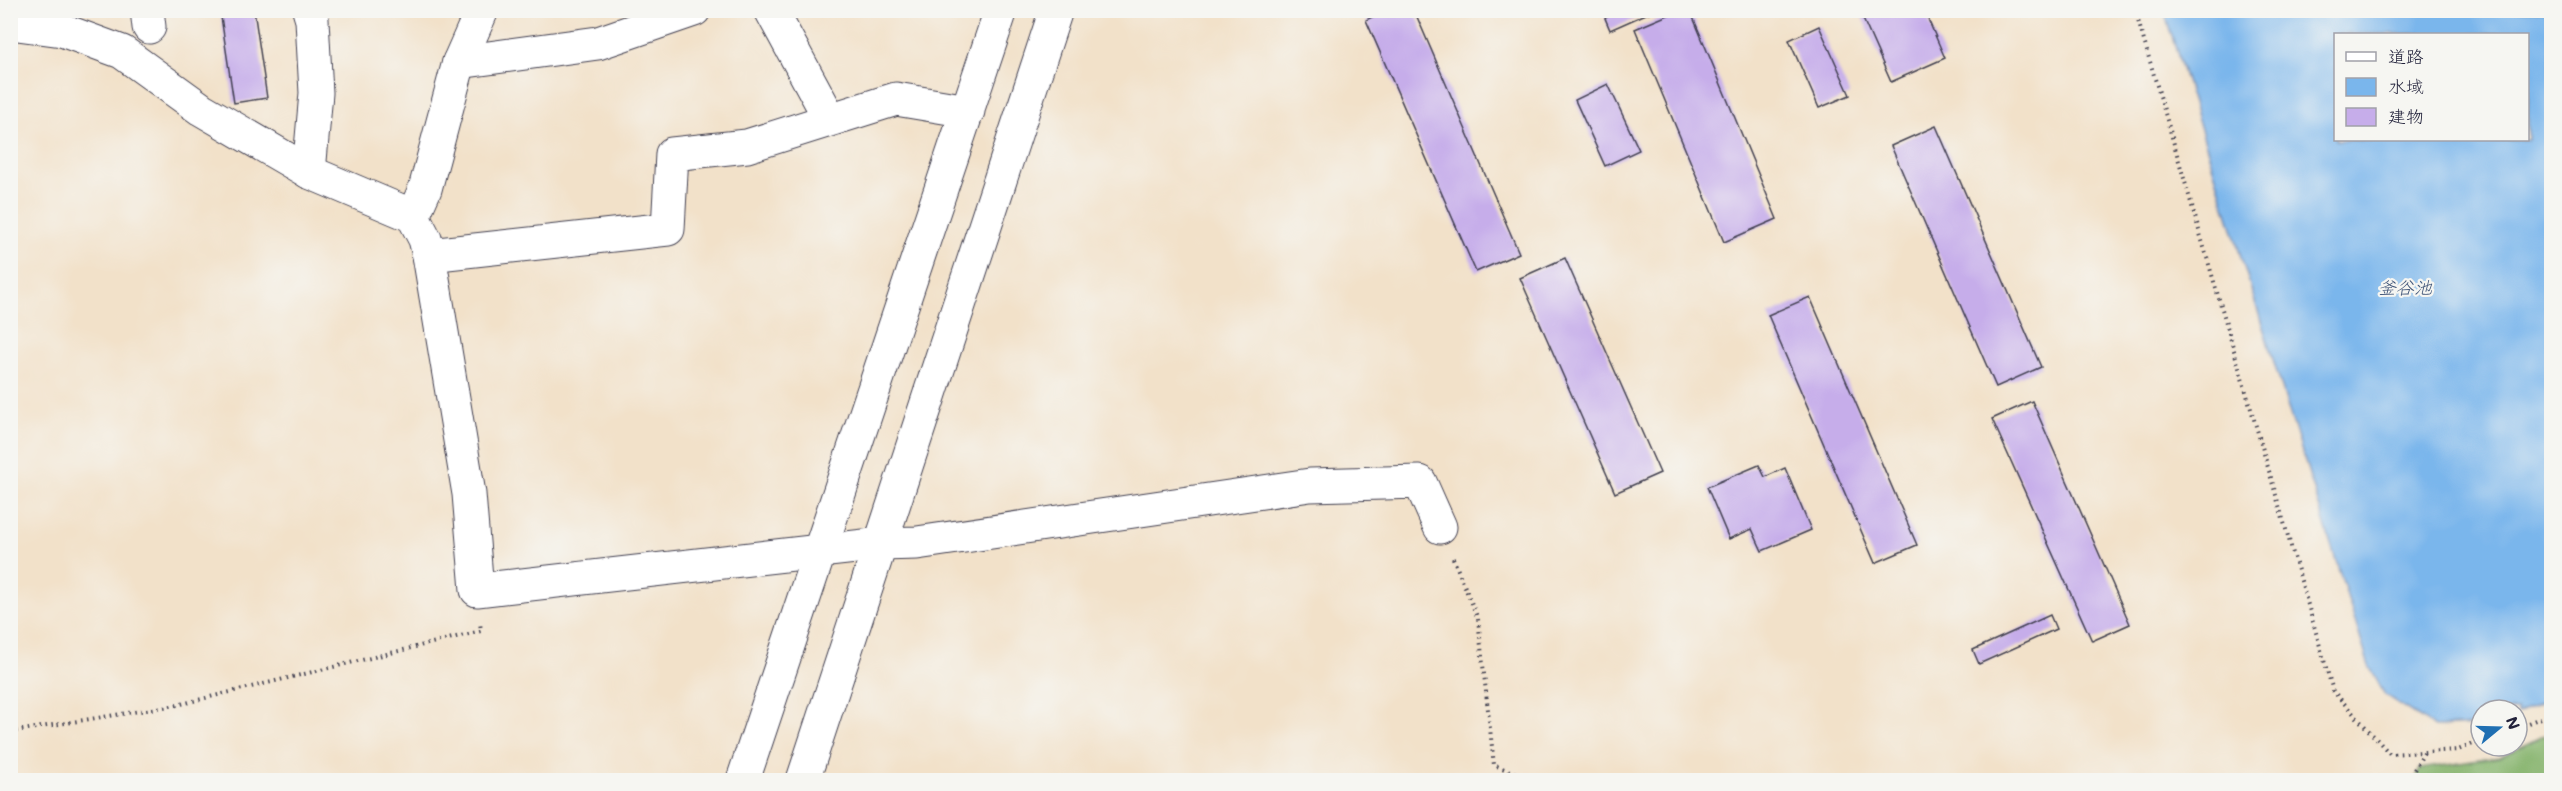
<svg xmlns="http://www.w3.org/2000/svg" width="2562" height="791" font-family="Mali,'Klee One',sans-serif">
	<rect width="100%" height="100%" fill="#f6f6f2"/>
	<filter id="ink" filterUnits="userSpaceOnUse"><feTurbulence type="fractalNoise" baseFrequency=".0167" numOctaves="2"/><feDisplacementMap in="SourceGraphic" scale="12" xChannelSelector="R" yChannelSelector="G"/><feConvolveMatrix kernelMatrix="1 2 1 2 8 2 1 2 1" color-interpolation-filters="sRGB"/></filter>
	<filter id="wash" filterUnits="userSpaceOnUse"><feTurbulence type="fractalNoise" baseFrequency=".008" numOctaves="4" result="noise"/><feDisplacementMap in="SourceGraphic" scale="24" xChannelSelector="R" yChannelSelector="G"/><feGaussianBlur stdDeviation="1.35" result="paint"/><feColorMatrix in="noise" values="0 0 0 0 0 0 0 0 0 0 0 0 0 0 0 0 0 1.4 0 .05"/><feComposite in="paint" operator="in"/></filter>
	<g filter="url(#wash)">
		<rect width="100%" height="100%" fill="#f2e1c9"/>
		<!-- forest -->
		<path fill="#86b46d" stroke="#546b54" stroke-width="1.5" d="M2551 732V780H2415L2420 769 2499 757Z"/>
		<!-- water -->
		<path fill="#7ab6ec" stroke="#4e6c94" stroke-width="1.5" fill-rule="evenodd" d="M2164 11H2551V698L2517 714V710H2481V725L2434 727 2385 695 2369 666ZM2336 34H2528V140H2336Z"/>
		<g id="blocks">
			<!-- building -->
			<g fill="#c6adea">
				<path d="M220 10H254L267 98 234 103Z"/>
				<path d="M1386 10H1414L1519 253 1476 272 1366 20Z"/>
				<path d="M1622 10H1655L1610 30 1605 18Z"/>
				<path d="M1680 10H1690L1777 219 1724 242 1635 29Z"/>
				<path d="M1859 10H1924L1945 58 1891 82Z"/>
				<path d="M1819 26 1850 95 1819 108 1789 40Z"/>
				<path d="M1608 84 1639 150 1605 166 1575 100Z"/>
				<path d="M1936 126 2041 367 1996 387 1891 146Z"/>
				<path d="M1565 258 1660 473 1615 493 1520 278Z"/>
				<path d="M1810 297 1917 545 1875 563 1768 315Z"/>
				<path d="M2032 401 2130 624 2092 641 1992 419Z"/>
				<path d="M1759 465 1765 477 1785 468 1811 530 1762 551 1752 529 1729 539 1707 487Z"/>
				<path d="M2050 615 2056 629 1979 664 1973 650Z"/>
			</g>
		</g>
	</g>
	<g filter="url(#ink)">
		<use href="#blocks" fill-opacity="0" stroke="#413f50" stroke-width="1.5"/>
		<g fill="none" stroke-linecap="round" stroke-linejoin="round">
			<!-- minor casing -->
			<g stroke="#413f50" stroke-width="35">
				<g id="minor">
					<path d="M147 10 149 27"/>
					<path d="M771 10 830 119"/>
					<path d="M10 23 62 30 122 52 201 109 309 172 413 216 425 239 429 255 469 494 477 590 882 544 917 543 1310 485 1420 482 1440 527"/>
					<path d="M459 62 598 43 694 10"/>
					<path d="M309 172 316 93 312 20 309 10"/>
					<path d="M413 216 425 189 459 62 482 10"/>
					<path d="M429 255 668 229 672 154 747 146 896 99 968 111"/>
					<path d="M743 780 1001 10"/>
					<path d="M803 780 1056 10"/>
				</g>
			</g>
			<!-- path -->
			<g stroke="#413f50" stroke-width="4" stroke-dasharray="1.5 4.5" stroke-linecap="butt">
				<path d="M2135 10 2333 691 2390 754 2458 750 2481 741"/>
				<path d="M1453 558 1478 619 1494 765 1534 780"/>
				<path d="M2517 727 2552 714"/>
				<path d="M10 732 177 705 481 631 480 623"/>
				<path d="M2408 780 2424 753"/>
			</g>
			<!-- minor -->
			<use href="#minor" stroke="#fff" stroke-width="33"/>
		</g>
	</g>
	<g text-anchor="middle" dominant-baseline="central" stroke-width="4.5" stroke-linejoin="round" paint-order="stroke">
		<!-- water labels -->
		<g font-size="18" font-style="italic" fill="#415679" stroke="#f6f6f2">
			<text x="2405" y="287">釜谷池</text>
		</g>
	</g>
	<!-- margin -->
	<rect width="2562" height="791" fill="none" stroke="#f6f6f2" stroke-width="36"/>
	<!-- legend -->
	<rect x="2334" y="33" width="195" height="108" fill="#f6f6f2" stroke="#a1a1a9" stroke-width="1.5"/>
	<rect x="2346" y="52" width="30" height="9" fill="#ffffff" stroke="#a1a1a9" stroke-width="1.5"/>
	<text x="2388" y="63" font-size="18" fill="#22223b">道路</text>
	<rect x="2346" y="78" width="30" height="18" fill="#7ab6ec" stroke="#a1a1a9" stroke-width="1.5"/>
	<text x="2388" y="93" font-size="18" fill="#22223b">水域</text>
	<rect x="2346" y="108" width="30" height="18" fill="#c6adea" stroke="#a1a1a9" stroke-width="1.5"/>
	<text x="2388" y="123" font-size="18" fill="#22223b">建物</text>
	<!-- north arrow -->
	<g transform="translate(2499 728) rotate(71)"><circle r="28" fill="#f6f6f2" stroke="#a1a1a9" stroke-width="1.5"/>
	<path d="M0-4.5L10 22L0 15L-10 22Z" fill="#1f6fb2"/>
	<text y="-9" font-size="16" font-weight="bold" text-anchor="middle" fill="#22223b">N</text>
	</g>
</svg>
